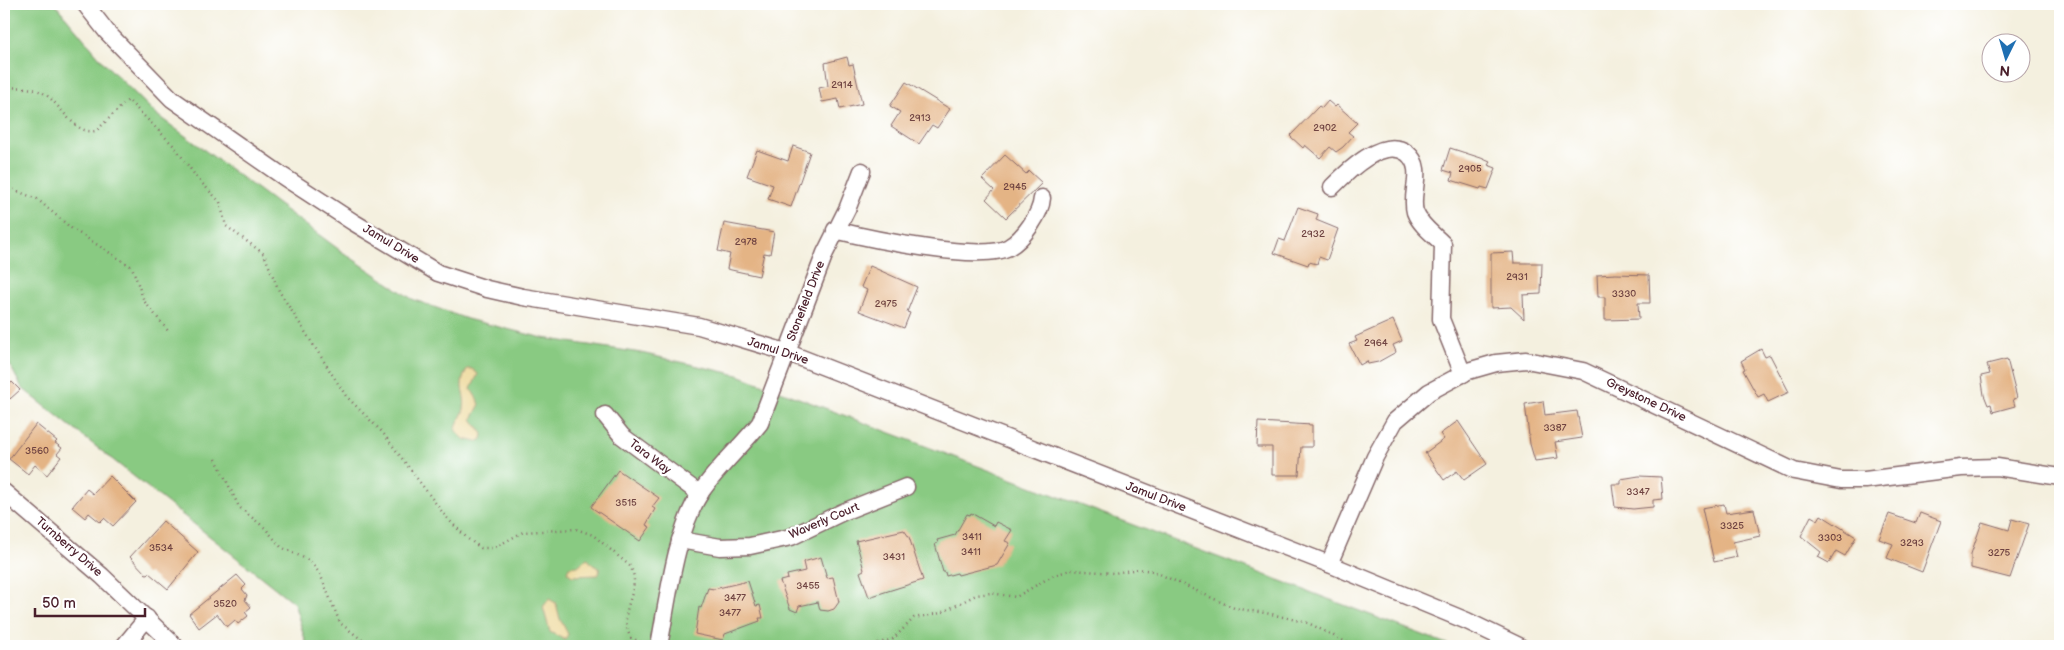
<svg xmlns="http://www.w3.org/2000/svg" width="2064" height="650" font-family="'Balsamiq Sans',sans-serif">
	<rect width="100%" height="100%" fill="#fff"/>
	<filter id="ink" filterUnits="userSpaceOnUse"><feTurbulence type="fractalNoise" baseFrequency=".02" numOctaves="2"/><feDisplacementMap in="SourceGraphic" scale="10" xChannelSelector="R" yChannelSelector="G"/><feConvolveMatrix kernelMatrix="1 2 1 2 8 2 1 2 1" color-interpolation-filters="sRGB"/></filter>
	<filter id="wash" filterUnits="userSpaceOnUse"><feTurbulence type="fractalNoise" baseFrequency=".0096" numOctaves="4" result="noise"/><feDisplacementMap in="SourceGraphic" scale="20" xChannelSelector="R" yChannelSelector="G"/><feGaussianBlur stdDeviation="1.12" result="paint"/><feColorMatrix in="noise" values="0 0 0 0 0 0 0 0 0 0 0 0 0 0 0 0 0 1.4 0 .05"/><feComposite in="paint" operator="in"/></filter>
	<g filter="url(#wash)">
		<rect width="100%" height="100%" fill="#f4f0df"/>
		<!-- green -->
		<path fill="#89ca82" stroke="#6a7456" d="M4 4H55L104 63 157 115 341 251 412 299 467 319 543 338 641 353 738 375 1452 646H307L294 603 22 388 4 354Z"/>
		<!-- sand -->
		<g fill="#eeda9e" stroke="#9c7c64">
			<path d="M467 369H472L478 374 471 389 480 404 472 419 483 434 482 439 477 442 464 439 456 431C456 422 462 417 464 409 467 392 456 390 467 369Z"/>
			<path d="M587 558 593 565 600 569 598 575 572 576 567 572 569 567 578 566Z"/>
			<path d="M549 599 556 603 560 619 568 634 565 640 550 632 543 607Z"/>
		</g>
		<g id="blocks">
			<!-- building -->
			<g fill="#e4b485">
				<path d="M847 57 849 65 853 64 862 104 840 109 838 99 822 102 819 88 828 86 825 63Z"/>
				<path d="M906 82 950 109 937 128 932 125 919 144 891 126 900 112 890 106Z"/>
				<path d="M1328 101 1335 107 1337 105 1357 123 1348 132 1353 136 1343 147 1336 152 1330 147 1320 158 1305 145 1303 148 1290 136 1319 106 1322 108Z"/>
				<path d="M793 146 810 152 791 207 768 199 773 185 747 176 757 150 788 161Z"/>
				<path d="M1450 148 1481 158 1490 162 1488 165 1496 168 1488 189 1481 187 1480 189 1451 180 1453 173 1443 170Z"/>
				<path d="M1005 155 1026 174 1029 171 1042 183 1006 218 986 199 994 190 982 179Z"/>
				<path d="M1298 207 1318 214 1316 220 1338 229 1327 260 1319 257 1317 264 1309 262 1308 265 1274 253 1279 239 1285 241Z"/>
				<path d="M724 223 774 232 770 254 764 253 759 276 727 269 730 254 718 251Z"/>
				<path d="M1513 252 1514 263H1542L1541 294 1523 295 1524 319 1511 307 1491 308V253Z"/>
				<path d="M870 266 917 287 907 312 910 313 904 328 859 311 867 290 861 287Z"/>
				<path d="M1616 274 1649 275 1650 303H1638L1639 319 1605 320V297H1598L1597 275Z"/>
				<path d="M1393 320 1402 341 1393 345 1396 352 1378 362 1368 364 1367 361 1360 365 1349 344 1357 341 1355 337Z"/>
				<path d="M1761 349 1765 357 1770 355 1789 392 1768 402 1764 394 1758 397 1743 370 1745 369 1741 361Z"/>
				<path d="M2007 359 2017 398 2013 399 2015 406 1993 412 1991 404 1988 405 1984 395 1981 376 1990 374 1987 364Z"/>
				<path d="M12 382 20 390 10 399 4 389Z"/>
				<path d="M1543 401 1545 415 1577 411 1582 438 1555 442 1558 458 1535 461 1530 444 1525 404Z"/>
				<path d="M1458 421 1487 464 1464 480 1457 471 1444 480 1425 453 1444 439 1440 434Z"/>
				<path d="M1258 422 1312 425V447H1301L1299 475H1272V447H1257Z"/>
				<path d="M36 424 57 441 55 443 62 448 57 454 61 457 47 475 35 465 28 474 9 459Z"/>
				<path d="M618 470 659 498 652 507 655 509 646 525 650 527 640 541 591 507Z"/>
				<path d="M110 476 136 502 113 526 104 518 100 522 89 513 85 518 72 507 87 489 93 494Z"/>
				<path d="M1639 476 1661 477 1663 499 1653 500V507L1633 509 1615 507 1612 484H1621V479Z"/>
				<path d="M1724 504 1726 513 1754 509 1760 536 1733 542 1737 557 1714 562 1702 508Z"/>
				<path d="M971 513 994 526 996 522 1012 530 1005 541 1010 543 997 565 958 575 957 573 946 576 945 572H943L935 544 938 543 937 540 955 535 967 514 970 515Z"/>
				<path d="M1920 513 1941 521 1922 572 1887 558 1893 544 1879 539 1889 514 1916 523Z"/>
				<path d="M1821 515 1856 537 1845 556 1836 551 1829 563 1818 557 1821 552 1801 536 1811 516 1818 520Z"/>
				<path d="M2012 519 2029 524 2010 578 1971 568V554L1982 522 2009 530Z"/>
				<path d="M163 521 198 552 168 589 149 573 146 574 130 557Z"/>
				<path d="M904 530 909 537 923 580 869 597 860 572 864 570 856 541Z"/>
				<path d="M821 557 827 578 833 577 839 602 834 609 828 611 820 610 818 602 799 606 797 612 790 609 780 581 788 579 787 575 805 571 803 562Z"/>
				<path d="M237 575 246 585 242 589 247 595 245 600 251 607 245 612 248 616 238 624 235 620 227 627 217 614 199 628 189 614Z"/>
				<path d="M748 581 756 606 760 605 763 618H759L760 621 725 634 723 640 695 634 699 607 701 608 708 588 714 589Z"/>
			</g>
		</g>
	</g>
	<g filter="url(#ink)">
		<use href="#blocks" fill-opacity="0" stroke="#86686a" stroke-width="1"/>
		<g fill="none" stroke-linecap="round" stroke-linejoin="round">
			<!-- minor casing -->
			<g stroke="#86686a" stroke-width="19">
				<g id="minor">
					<path d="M85 4 107 32 172 99 284 177 353 222 438 273 487 289 523 297 699 326 786 352 1329 564 1467 621 1519 646"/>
					<path d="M1332 187C1348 171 1383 136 1407 153 1412 157 1415 162 1416 169 1418 183 1411 198 1415 212 1420 225 1433 234 1443 244L1441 319 1463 374"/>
					<path d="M835 230C867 238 983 263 1009 247 1023 239 1041 214 1042 198"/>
					<path d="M605 415 622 436 700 494"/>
					<path d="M4 492 102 576 175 646"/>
					<path d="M680 540 720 547 750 546 791 537 843 512 906 487"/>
					<path d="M1329 564 1375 457 1395 421 1429 392 1468 371 1496 363 1526 360 1583 371 1794 471 1841 480H1865L1961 468 1997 467 2060 477"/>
					<path d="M124 646 147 618"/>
					<path d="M659 646C668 600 675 532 701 492 718 467 741 447 760 423L825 253 848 207 862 171"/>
				</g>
			</g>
			<!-- path -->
			<g stroke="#86686a" stroke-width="2.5" stroke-dasharray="1 4" stroke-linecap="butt">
				<path d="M4 87C17 88 35 86 46 95 62 106 74 135 96 131L128 100 174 146 197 178 220 202 226 226 264 254 279 291 346 396 383 433 446 517 468 539 481 548H494L523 532 576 529 593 535 630 566C644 590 615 610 631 638L643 643"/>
				<path d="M4 186 37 199 71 228 132 267 144 301 169 332"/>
				<path d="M216 459 239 507 265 528 281 547 310 561 320 574 340 623 370 646"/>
				<path d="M868 646 893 639 914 618 941 613 976 595 991 593 1016 597 1054 575 1071 570 1114 573 1138 569 1153 571 1234 608 1271 614 1308 623 1354 646"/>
			</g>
			<!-- minor -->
			<use href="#minor" stroke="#fff" stroke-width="16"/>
		</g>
	</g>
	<g text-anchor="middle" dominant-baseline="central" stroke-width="4.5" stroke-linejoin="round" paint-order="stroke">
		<!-- number labels -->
		<g font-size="10" fill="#704442">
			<text x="842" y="85">2914</text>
			<text x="920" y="118">2913</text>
			<text x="1325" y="128">2902</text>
			<text x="1470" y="169">2905</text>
			<text x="1015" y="187">2945</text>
			<text x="1313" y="234">2932</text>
			<text x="746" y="242">2978</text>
			<text x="1517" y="277">2931</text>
			<text x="1624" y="294">3330</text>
			<text x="886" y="304">2975</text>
			<text x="1376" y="343">2964</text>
			<text x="1555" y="428">3387</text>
			<text x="37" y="451">3560</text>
			<text x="1638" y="492">3347</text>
			<text x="626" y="503">3515</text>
			<text x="1732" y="526">3325</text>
			<text x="972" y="537">3411</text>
			<text x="1830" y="538">3303</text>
			<text x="1912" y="543">3293</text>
			<text x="161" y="548">3534</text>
			<text x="971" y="552">3411</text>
			<text x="1999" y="553">3275</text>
			<text x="894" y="557">3431</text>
			<text x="808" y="586">3455</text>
			<text x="735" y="598">3477</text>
			<text x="225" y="604">3520</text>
			<text x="730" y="613">3477</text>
		</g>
		<!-- street labels -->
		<g font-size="12" fill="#4a1f2b" stroke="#fff">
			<text transform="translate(391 244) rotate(31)">Jamul Drive</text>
			<text transform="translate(806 301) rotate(-69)">Stonefield Drive</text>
			<text transform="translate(778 351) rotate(18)">Jamul Drive</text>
			<text transform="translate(1646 400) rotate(25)">Greystone Drive</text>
			<text transform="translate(650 457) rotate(37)">Tara Way</text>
			<text transform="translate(1156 497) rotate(21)">Jamul Drive</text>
			<text transform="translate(824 521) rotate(-23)">Waverly Court</text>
			<text transform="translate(69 547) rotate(41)">Turnberry Drive</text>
		</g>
	</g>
	<!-- margin -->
	<rect width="2064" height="650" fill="none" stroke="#fff" stroke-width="20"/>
	<!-- north arrow -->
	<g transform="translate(2006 58) rotate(185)"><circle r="24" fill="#ffffff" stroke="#b7a5aa"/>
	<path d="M0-4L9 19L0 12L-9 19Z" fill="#1f6fb2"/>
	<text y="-8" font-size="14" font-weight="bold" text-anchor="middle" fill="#4a1f2b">N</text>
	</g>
	<!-- scale -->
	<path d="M35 608v8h110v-8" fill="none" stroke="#4a1f2b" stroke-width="2.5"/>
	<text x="42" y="608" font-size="15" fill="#4a1f2b" stroke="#ffffff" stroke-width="4" paint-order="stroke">50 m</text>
</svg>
